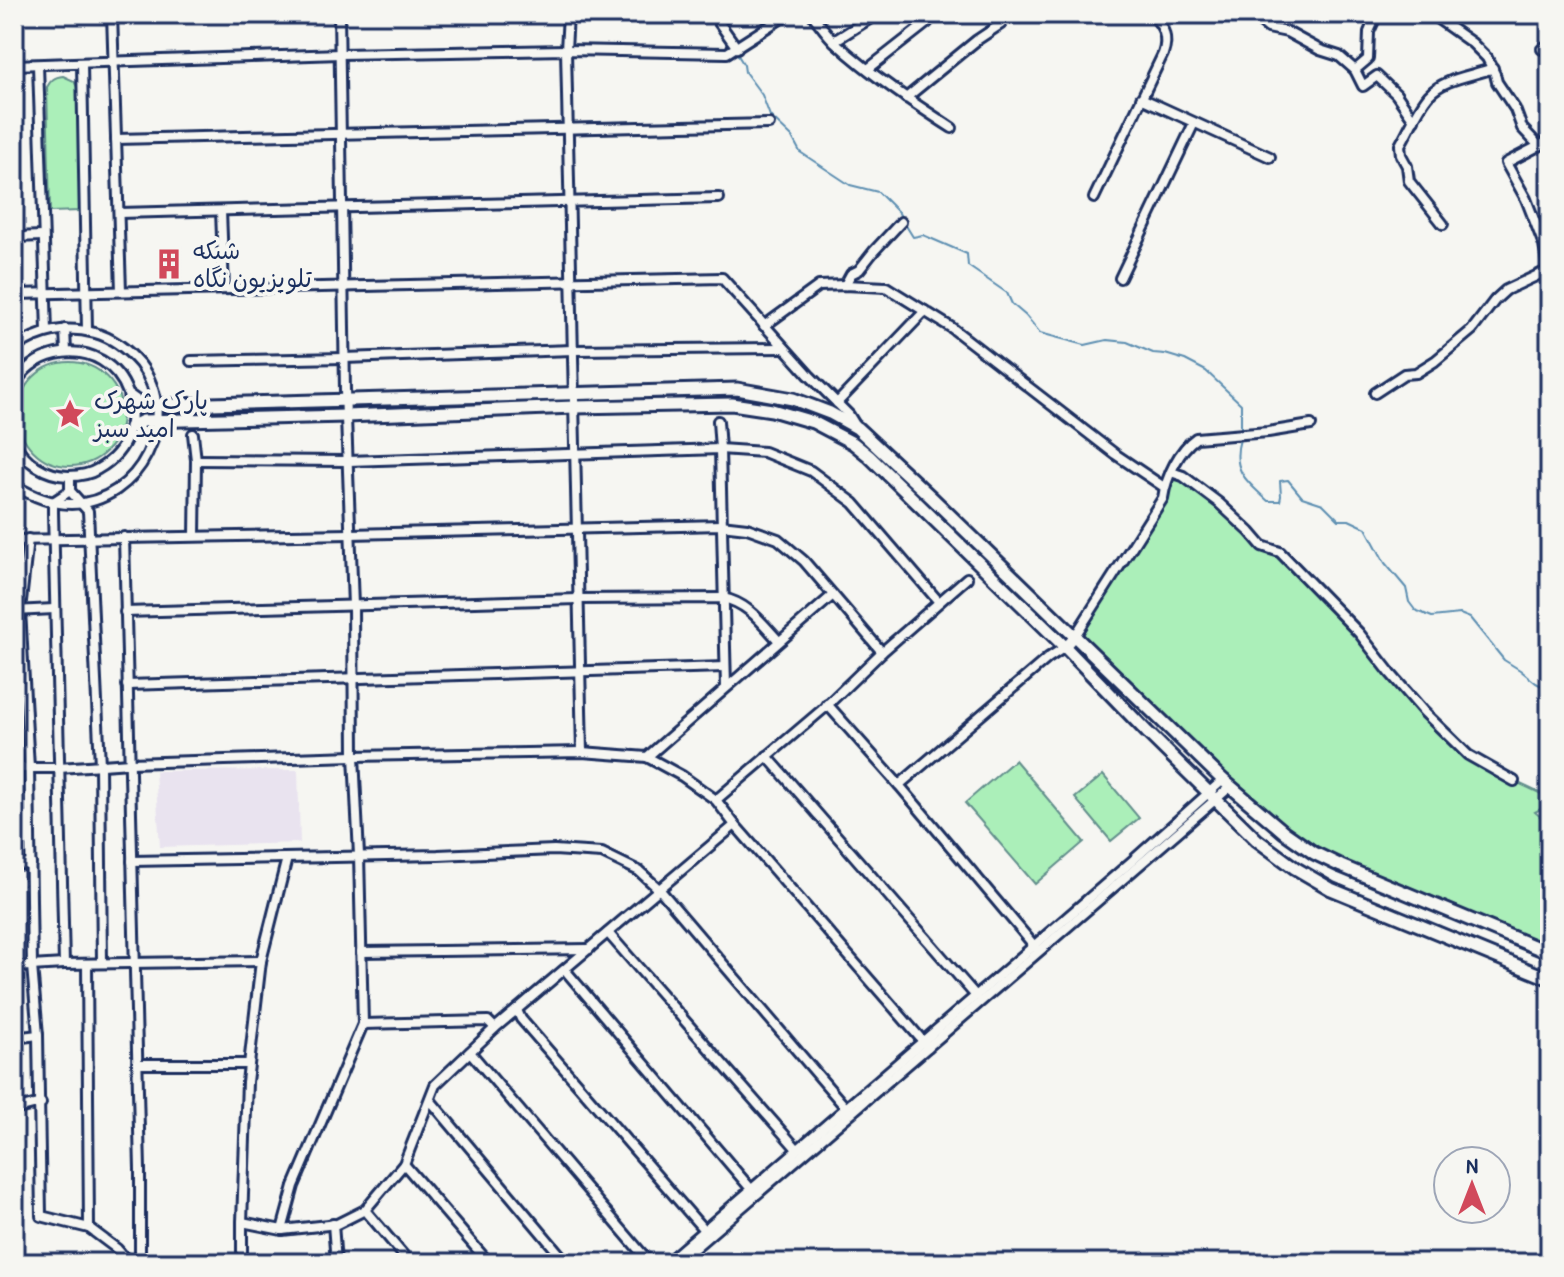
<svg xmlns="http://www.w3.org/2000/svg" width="1564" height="1277" font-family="'Patrick Hand','Playpen Sans Arabic',sans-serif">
	<rect width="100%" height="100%" fill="#f6f6f2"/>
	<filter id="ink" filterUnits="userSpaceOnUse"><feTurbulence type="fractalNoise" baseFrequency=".0125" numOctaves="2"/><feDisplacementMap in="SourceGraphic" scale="16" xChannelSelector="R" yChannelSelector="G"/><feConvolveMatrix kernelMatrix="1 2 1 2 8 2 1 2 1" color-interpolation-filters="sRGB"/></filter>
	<g filter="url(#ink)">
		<!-- built -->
		<path fill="#e9e3ef" d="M298 770 300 843 160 847 155 771Z"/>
		<!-- green -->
		<g fill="#abefb9" stroke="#638f8c" stroke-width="2">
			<path d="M63 76 74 81 77 87 80 211 50 212 47 87C51 80 54 77 63 76Z"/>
			<circle cx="70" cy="414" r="52"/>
			<path d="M1171 472 1183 476 1262 546 1280 552 1359 633 1391 674 1468 755 1514 781 1550 798V804L1535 812 1550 825V945L1394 885 1304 841 1230 779 1075 636 1163 498Z"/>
			<path d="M1015 760 1084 842 1035 884 965 803Z"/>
			<path d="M1103 775 1139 818 1111 841 1075 798Z"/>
		</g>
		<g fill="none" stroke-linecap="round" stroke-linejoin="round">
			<!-- stream -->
			<g stroke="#5c8eb1" stroke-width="2">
				<path d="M1426 14 1470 47 1485 62"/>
				<path d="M720 34 730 46"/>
				<path d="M736 52 744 65 745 72 762 95 770 116 792 137 800 152 850 185 878 192 899 213 902 219"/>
				<path d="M905 224 913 237 923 235 967 254 968 266 1007 293 1012 304 1026 316 1040 333 1085 345 1107 340 1127 342 1153 353 1165 354 1185 360 1206 371 1241 404V430"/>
				<path d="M1240 439C1231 470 1246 481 1268 501H1280L1281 496 1280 481 1288 480 1302 497 1323 504 1339 520H1349L1366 528 1385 563 1406 588 1409 602 1415 610 1432 617 1460 614 1470 618 1504 660 1520 670 1536 683 1550 690"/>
			</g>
			<!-- street casing -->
			<g stroke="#1b2f5e" stroke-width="14">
				<g id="street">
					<path d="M112 14 121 291"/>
					<path d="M568 14 566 50 582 752"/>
					<path d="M713 14 737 48"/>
					<path d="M812 14C820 24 827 35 836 43 871 75 912 102 952 128"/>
					<path d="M1251 14 1268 28 1287 32 1320 50 1339 56 1355 70 1363 86 1377 76 1396 94 1414 120"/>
					<path d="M1431 14 1472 43 1487 58 1495 74 1497 82 1515 109 1522 128 1539 146"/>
					<path d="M834 41 877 14"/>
					<path d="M1542 49 1550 43"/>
					<path d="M82 64 87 330"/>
					<path d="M14 65 340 54 566 50 727 53 788 14"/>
					<path d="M38 65 47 331"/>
					<path d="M868 69 928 22"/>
					<path d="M1355 70 1368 59 1369 32 1377 14"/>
					<path d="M906 98 977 40 1001 24"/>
					<path d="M1141 98 1270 157"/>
					<path d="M116 139 769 124"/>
					<path d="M1550 140 1506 163 1526 199 1544 245 1550 279"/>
					<path d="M1094 198 1163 54C1169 37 1163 26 1152 14"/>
					<path d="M221 211 224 289"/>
					<path d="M119 213 719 198"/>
					<path d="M1443 224 1409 181 1407 166 1401 155 1400 145C1409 130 1417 109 1429 95 1444 78 1473 76 1493 68"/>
					<path d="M14 235 16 294"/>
					<path d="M14 237 43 236"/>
					<path d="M1120 278 1194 123"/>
					<path d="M845 285 851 274 859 270 874 251 901 222"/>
					<path d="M14 294 722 278 809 375 849 415 857 428"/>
					<path d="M764 326 819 286 845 285 886 287 952 328 1115 454 1164 487"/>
					<path d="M65 329 66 352"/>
					<path d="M14 348C40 331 65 325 95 333 113 338 128 350 140 364 182 419 140 503 71 504 50 504 32 496 14 485"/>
					<path d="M191 361 344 358 573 350 784 348"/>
					<path d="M14 387C21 370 38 358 56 354 127 339 162 433 98 469 90 474 79 476 69 476 46 476 23 461 14 441"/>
					<path d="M1375 393 1404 374 1416 373 1435 361 1472 330 1495 300 1506 290 1549 270"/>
					<path d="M837 403 925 311"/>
					<path d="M718 421 720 449 726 687"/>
					<path d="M193 434 196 460 195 536"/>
					<path d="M196 460 348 461 720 449 764 452 811 471 854 503 939 602"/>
					<path d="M1171 472 1183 476 1219 503 1250 532 1262 546 1280 552 1359 633 1391 674 1424 712 1468 755 1514 781"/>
					<path d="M70 476V491L88 511 100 765 102 963"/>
					<path d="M124 537 140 1169V1263"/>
					<path d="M28 539 20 610 29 768 32 966 38 1035 41 1216 89 1228 117 1249 129 1263"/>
					<path d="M14 540 350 534 721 525 747 528 778 539 804 561 882 652"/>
					<path d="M14 611 54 609"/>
					<path d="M125 612 578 599 723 598C748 603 762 623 779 641"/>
					<path d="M127 685 725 667"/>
					<path d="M827 704 899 785 1037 949"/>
					<path d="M767 756 976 996"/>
					<path d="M647 757 833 595"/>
					<path d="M14 768H59L130 763 354 756 582 752 647 757 682 776 716 800 735 825 928 1047"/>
					<path d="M899 785 1048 658 1065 647 1075 636 1163 498C1166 477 1179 450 1196 438L1268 432 1311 425"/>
					<path d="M716 800 822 710 882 652 967 578"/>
					<path d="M132 861 438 855 554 850 602 853 639 871 660 890 846 1108"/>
					<path d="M14 865 31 864"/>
					<path d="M608 933 797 1149"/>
					<path d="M361 952 589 949"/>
					<path d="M64 964 53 512V502L70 491"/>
					<path d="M87 964 89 1228"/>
					<path d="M14 967 64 964 261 961"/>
					<path d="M565 970 751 1189"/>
					<path d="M517 1010 521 1019 704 1230"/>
					<path d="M363 1024 488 1021 495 1028"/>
					<path d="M14 1038 38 1035"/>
					<path d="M470 1052 650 1263"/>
					<path d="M137 1064H249"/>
					<path d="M430 1100 567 1263"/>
					<path d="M14 1110 41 1103"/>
					<path d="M404 1164 489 1263"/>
					<path d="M365 1210 410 1263"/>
					<path d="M242 1222 282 1230 337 1224 365 1210 404 1164 435 1085 495 1028 735 825"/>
					<path d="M333 1224 336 1263"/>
					<path d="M282 1230 294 1186 363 1024 359 855 354 756 353 606 345 390 339 14"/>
					<path d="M242 1263V1222L247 1082 261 961 287 858"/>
					<path d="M666 1263 1131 862 1223 780"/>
					<path d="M677 1263 1230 787"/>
				</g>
			</g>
			<!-- secondary casing -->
			<g stroke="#1b2f5e" stroke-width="17">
				<g id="secondary">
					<path d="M130 397 141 405H173L737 389 793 399 830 413 857 428 932 498 1223 780 1284 832 1314 853 1341 866 1550 953"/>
					<path d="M131 427 143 421 346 416 574 407 732 404 772 410 813 422 853 443 869 456 1065 647 1147 732 1257 840 1295 868 1331 889 1550 979"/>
				</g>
			</g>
			<!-- street -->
			<use href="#street" stroke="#f6f6f2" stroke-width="8"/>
			<!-- secondary -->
			<use href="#secondary" stroke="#f6f6f2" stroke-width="11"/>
		</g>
	</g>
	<!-- icons -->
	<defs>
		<g id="building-bare" transform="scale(2.4)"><path d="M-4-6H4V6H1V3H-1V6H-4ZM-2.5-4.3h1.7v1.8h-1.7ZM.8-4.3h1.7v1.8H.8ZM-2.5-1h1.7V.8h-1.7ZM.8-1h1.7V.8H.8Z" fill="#d1495b" stroke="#f6f6f2" stroke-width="2.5" paint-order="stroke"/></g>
		<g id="sight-bare" transform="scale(2.4)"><path d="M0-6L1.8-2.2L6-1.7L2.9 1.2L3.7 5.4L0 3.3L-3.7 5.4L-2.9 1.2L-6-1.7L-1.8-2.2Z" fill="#d1495b" stroke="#f6f6f2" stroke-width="2.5" paint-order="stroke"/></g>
	</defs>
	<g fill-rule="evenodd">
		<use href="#building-bare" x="169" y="264"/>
		<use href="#sight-bare" x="70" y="414"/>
	</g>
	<g text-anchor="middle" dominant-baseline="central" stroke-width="8" stroke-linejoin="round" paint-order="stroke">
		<!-- poi labels -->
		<g font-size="24" fill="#1b2f5e" stroke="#f6f6f2" text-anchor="start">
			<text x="193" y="250">شبکه<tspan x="193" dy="28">تلویزیون نگاه</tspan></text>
			<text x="94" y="400">پارک شهرک<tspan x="94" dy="28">امید سبز</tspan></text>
		</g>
	</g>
	<!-- margin -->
	<rect width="1564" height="1277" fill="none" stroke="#f6f6f2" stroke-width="48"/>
	<rect x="24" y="24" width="1516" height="1229" fill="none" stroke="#1b2f5e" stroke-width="3" filter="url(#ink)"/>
	<!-- north arrow -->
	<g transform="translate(1472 1185)"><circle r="38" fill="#f6f6f2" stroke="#9ea6b7" stroke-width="2"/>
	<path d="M0-6L14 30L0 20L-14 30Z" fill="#d1495b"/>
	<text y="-12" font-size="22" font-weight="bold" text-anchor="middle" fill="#1b2f5e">N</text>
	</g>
</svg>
